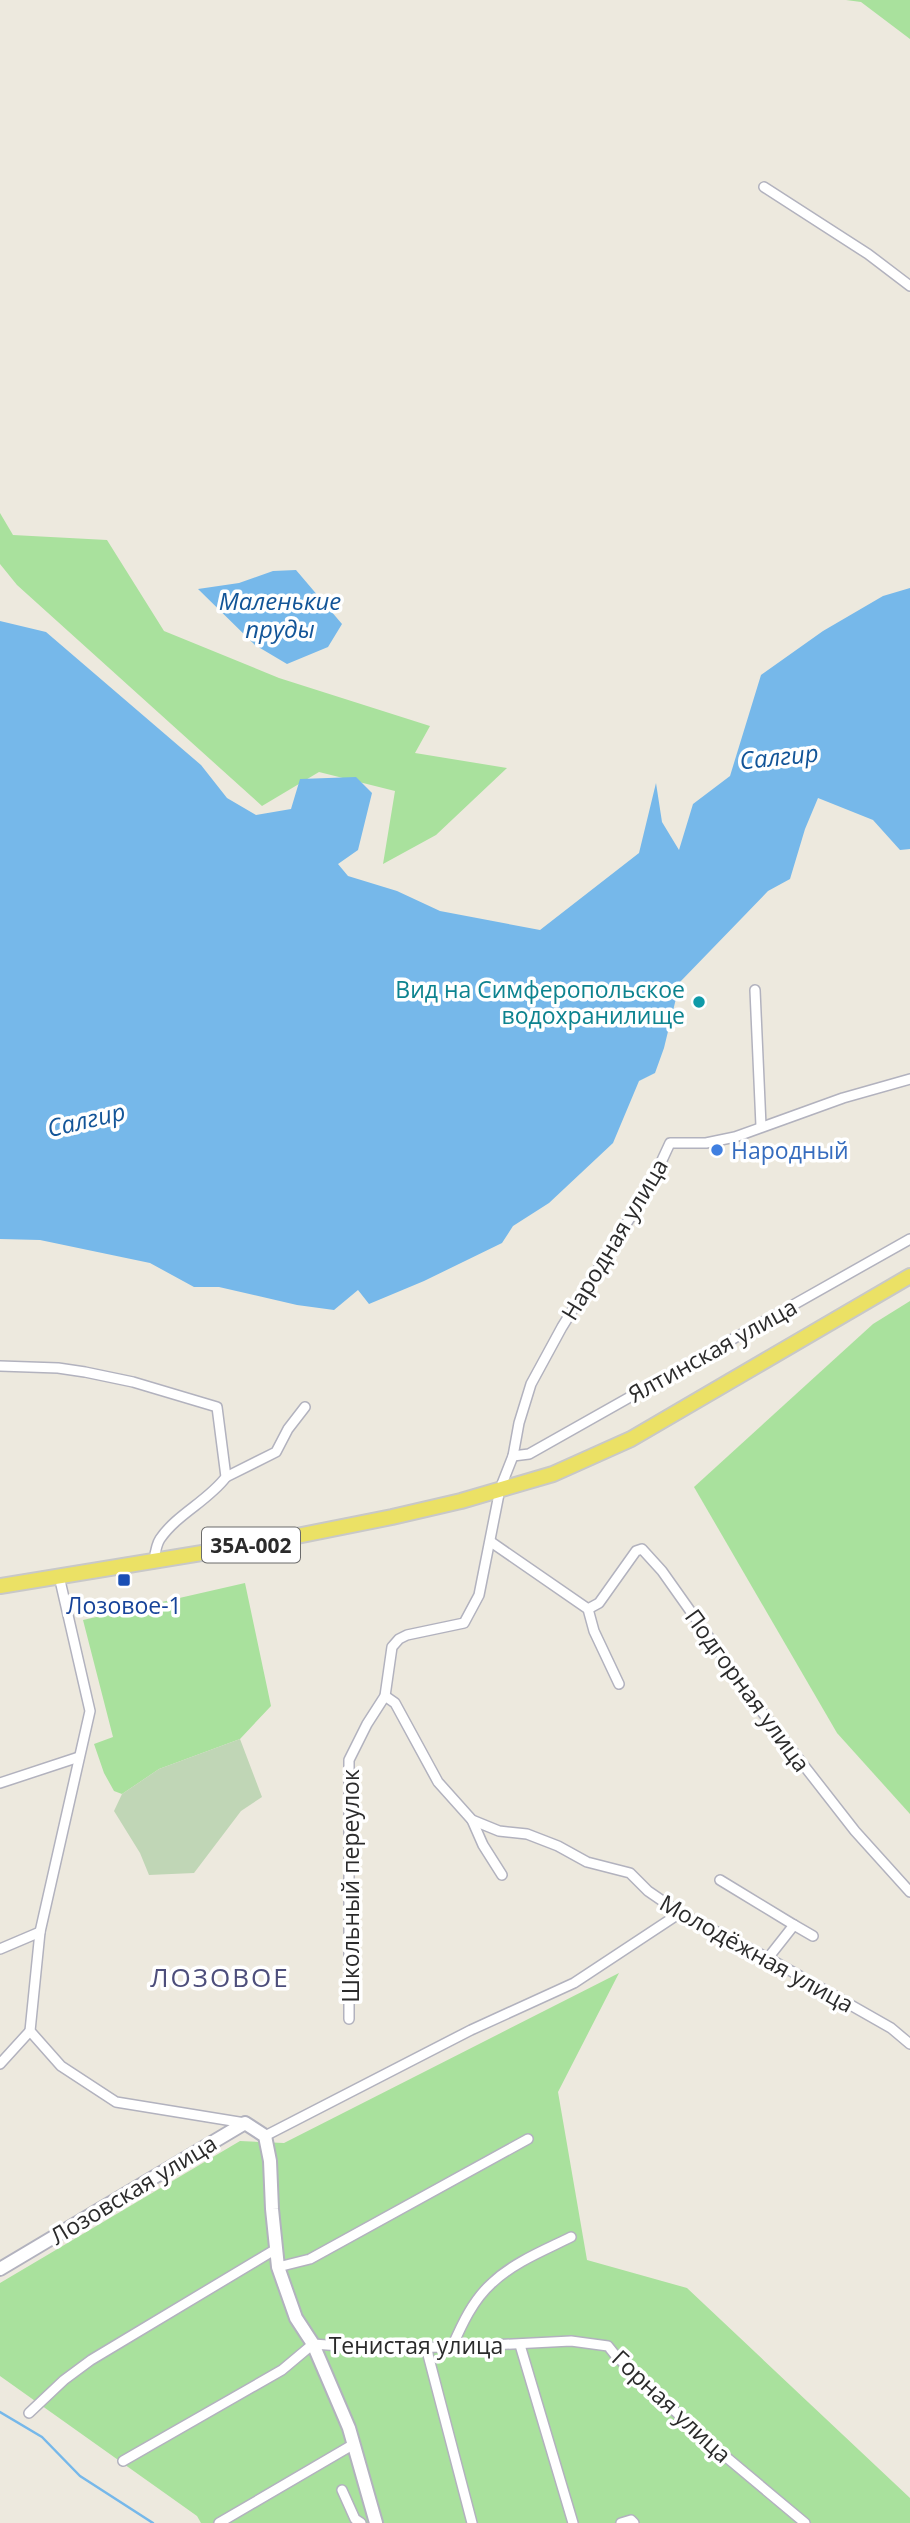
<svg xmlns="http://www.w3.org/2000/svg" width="910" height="2523" font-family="'Open Sans',sans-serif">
	<rect width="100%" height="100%" fill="#ede9de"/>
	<!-- green -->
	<g fill="#a9e19d">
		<path d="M846 0H910V39L861 2Z"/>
		<path d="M0 513 13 535 107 540 164 631 279 678 430 726 415 753 507 768 436 835 383 864 395 791 319 772 262 806 17 585 0 564Z"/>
		<path d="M910 1301V1814L837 1733 694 1487 873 1324Z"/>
		<path d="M245 1583 271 1706 240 1739 159 1769 122 1794 114 1791 104 1773 94 1744 113 1737 83 1620Z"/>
		<path d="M619 1973 558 2092 587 2260 687 2288 910 2498V2523H201L197 2516 0 2376V2283L240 2141 284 2143Z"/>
	</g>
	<!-- cemetery -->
	<path fill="#c0d6b6" d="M240 1739 262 1797 241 1811 194 1873 149 1875 140 1853 114 1811 122 1794 159 1769Z"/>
	<!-- water -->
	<g fill="#76b8ea">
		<path d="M296 570 342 624 328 647 287 664 255 645 198 589 239 583 273 571Z"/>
		<path d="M910 588V849L900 850 873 820 818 798 805 829 790 879 768 891 680 982 664 1048 655 1073 639 1081 613 1143 549 1203 513 1226 502 1243 424 1281 369 1304 358 1290 334 1310 297 1305 219 1287H194L150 1263 40 1240 0 1239V621L46 632 201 765 227 798 256 815 291 809 300 779 356 777 372 793 358 850 338 864 348 876 397 891 440 911 540 930 639 853 656 783 662 822 679 850 693 804 730 776 761 675 823 631 883 596Z"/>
	</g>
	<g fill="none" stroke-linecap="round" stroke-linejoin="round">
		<!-- stream -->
		<path stroke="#76b8ea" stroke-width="2.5" d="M0 2412 42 2437 80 2476 153 2523"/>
		<!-- minor casing -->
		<g stroke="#b2b2be" stroke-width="12">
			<g id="minor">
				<path d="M764 187 868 254 910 286"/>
				<path d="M755 990 761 1126"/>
				<path d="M0 1366 58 1368 85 1372 133 1382 217 1407 226 1477C208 1501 177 1514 160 1539 156 1545 155 1554 154 1561"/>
				<path d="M513 1456 529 1454 910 1239"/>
				<path d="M226 1477 276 1452 288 1429 305 1407"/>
				<path d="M491 1542 588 1609 594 1631 619 1684"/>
				<path d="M59 1576 90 1711 40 1932 30 2031 61 2066 116 2102 245 2123"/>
				<path d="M588 1609 599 1603 636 1551 642 1549 662 1571 759 1708 855 1831 910 1892"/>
				<path d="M385 1696 395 1703 438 1782 472 1820 499 1831 527 1834 558 1846 587 1862 630 1873 648 1891 680 1913 768 1958 891 2028 910 2044"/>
				<path d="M0 1783 79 1757"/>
				<path d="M472 1820 483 1845 502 1875"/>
				<path d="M720 1880 794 1925"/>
				<path d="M0 1949 40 1932"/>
				<path d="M768 1958 794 1925 813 1936"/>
				<path d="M349 2019V1760L367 1724 385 1696 392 1647 399 1639 407 1635 464 1623 479 1595 500 1489 513 1456 519 1423 531 1384 562 1327 651 1184 670 1143H706L735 1137 843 1098 910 1079"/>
				<path d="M0 2064 30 2031"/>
				<path d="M265 2136 471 2030 574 1983 680 1913"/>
				<path d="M278 2267 310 2259 528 2139"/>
				<path d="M520 2345 573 2523"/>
				<path d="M426 2347 472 2523"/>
				<path d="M452 2347C462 2324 473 2300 492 2283 514 2262 545 2250 571 2237"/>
				<path d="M29 2413 64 2380 91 2360 276 2249"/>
				<path d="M123 2461 282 2370 313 2344 369 2348 452 2347 571 2341 608 2346 616 2356 707 2441 805 2523"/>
				<path d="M342 2490 355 2519 361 2523"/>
				<path d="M219 2523 354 2444"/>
				<path d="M621 2523 631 2520 634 2523"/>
			</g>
		</g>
		<!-- secondary casing -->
		<g stroke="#b2b2be" stroke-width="16">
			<path id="secondary" d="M0 2269 245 2123 265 2136 270 2161 272 2209 278 2267 296 2318 313 2344 349 2428 376 2523"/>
		</g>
		<!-- primary casing -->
		<g stroke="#c8c8c8" stroke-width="18">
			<path id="primary" d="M0 1586 257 1544 392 1517 461 1501 553 1474 631 1439 910 1276"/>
		</g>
		<!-- minor -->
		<use href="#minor" stroke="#fff" stroke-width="9"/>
		<!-- secondary -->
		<use href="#secondary" stroke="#fff" stroke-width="12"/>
		<!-- primary -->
		<use href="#primary" stroke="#ebe165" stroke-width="14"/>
	</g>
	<!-- markers -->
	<circle fill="#0f9aa8" stroke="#fff" stroke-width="2.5" cx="699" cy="1002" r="7"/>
	<circle fill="#3f7fe0" stroke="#fff" stroke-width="2.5" cx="717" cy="1150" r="7"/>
	<rect fill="#1a4fb4" stroke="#fff" stroke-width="2.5" x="117" y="1573" width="14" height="14" rx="3.5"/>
	<g text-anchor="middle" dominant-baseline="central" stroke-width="7" stroke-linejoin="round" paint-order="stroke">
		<!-- shield labels -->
		<rect fill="#fff" stroke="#6b6b6b" stroke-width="2" x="202" y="1527.5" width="98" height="35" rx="5"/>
		<g font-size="21" font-weight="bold" fill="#2b2b2b">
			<text x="251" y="1545">35А-002</text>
		</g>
		<!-- culture labels -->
		<g font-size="23" fill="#0d838f" stroke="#fff" text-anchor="end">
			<text x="685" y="989">Вид на Симферопольское<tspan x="685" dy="26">водохранилище</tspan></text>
		</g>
		<!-- shop labels -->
		<g font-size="23" fill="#366cbe" stroke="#fff" text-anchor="start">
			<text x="731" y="1150">Народный</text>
		</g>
		<!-- street labels -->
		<g font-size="23" fill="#2b2b2b" stroke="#fff">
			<text transform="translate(614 1239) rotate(-59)">Народная улица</text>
			<text transform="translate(712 1350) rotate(-29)">Ялтинская улица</text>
			<text transform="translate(748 1690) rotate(54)">Подгорная улица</text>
			<text transform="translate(350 1886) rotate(-90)">Школьный переулок</text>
			<text transform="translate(757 1953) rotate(29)">Молодёжная улица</text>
			<text transform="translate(133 2189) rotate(-31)">Лозовская улица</text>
			<text x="416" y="2345">Тенистая улица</text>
			<text transform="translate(672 2406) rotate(43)">Горная улица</text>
		</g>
		<!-- transit labels -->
		<g font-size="23" fill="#164399" stroke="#fff">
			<text x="124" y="1605">Лозовое-1</text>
		</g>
		<!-- water labels -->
		<g font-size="24" font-style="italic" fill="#135598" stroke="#fff">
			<text x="280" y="600">Маленькие<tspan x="280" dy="28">пруды</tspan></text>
			<text transform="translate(779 756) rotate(-6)">Салгир</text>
			<text transform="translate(86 1119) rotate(-13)">Салгир</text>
		</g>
		<!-- quarter labels -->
		<g font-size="26" letter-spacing="2" fill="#4d4e7b" stroke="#fff">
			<text x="220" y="1977">ЛОЗОВОЕ</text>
		</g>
	</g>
</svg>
